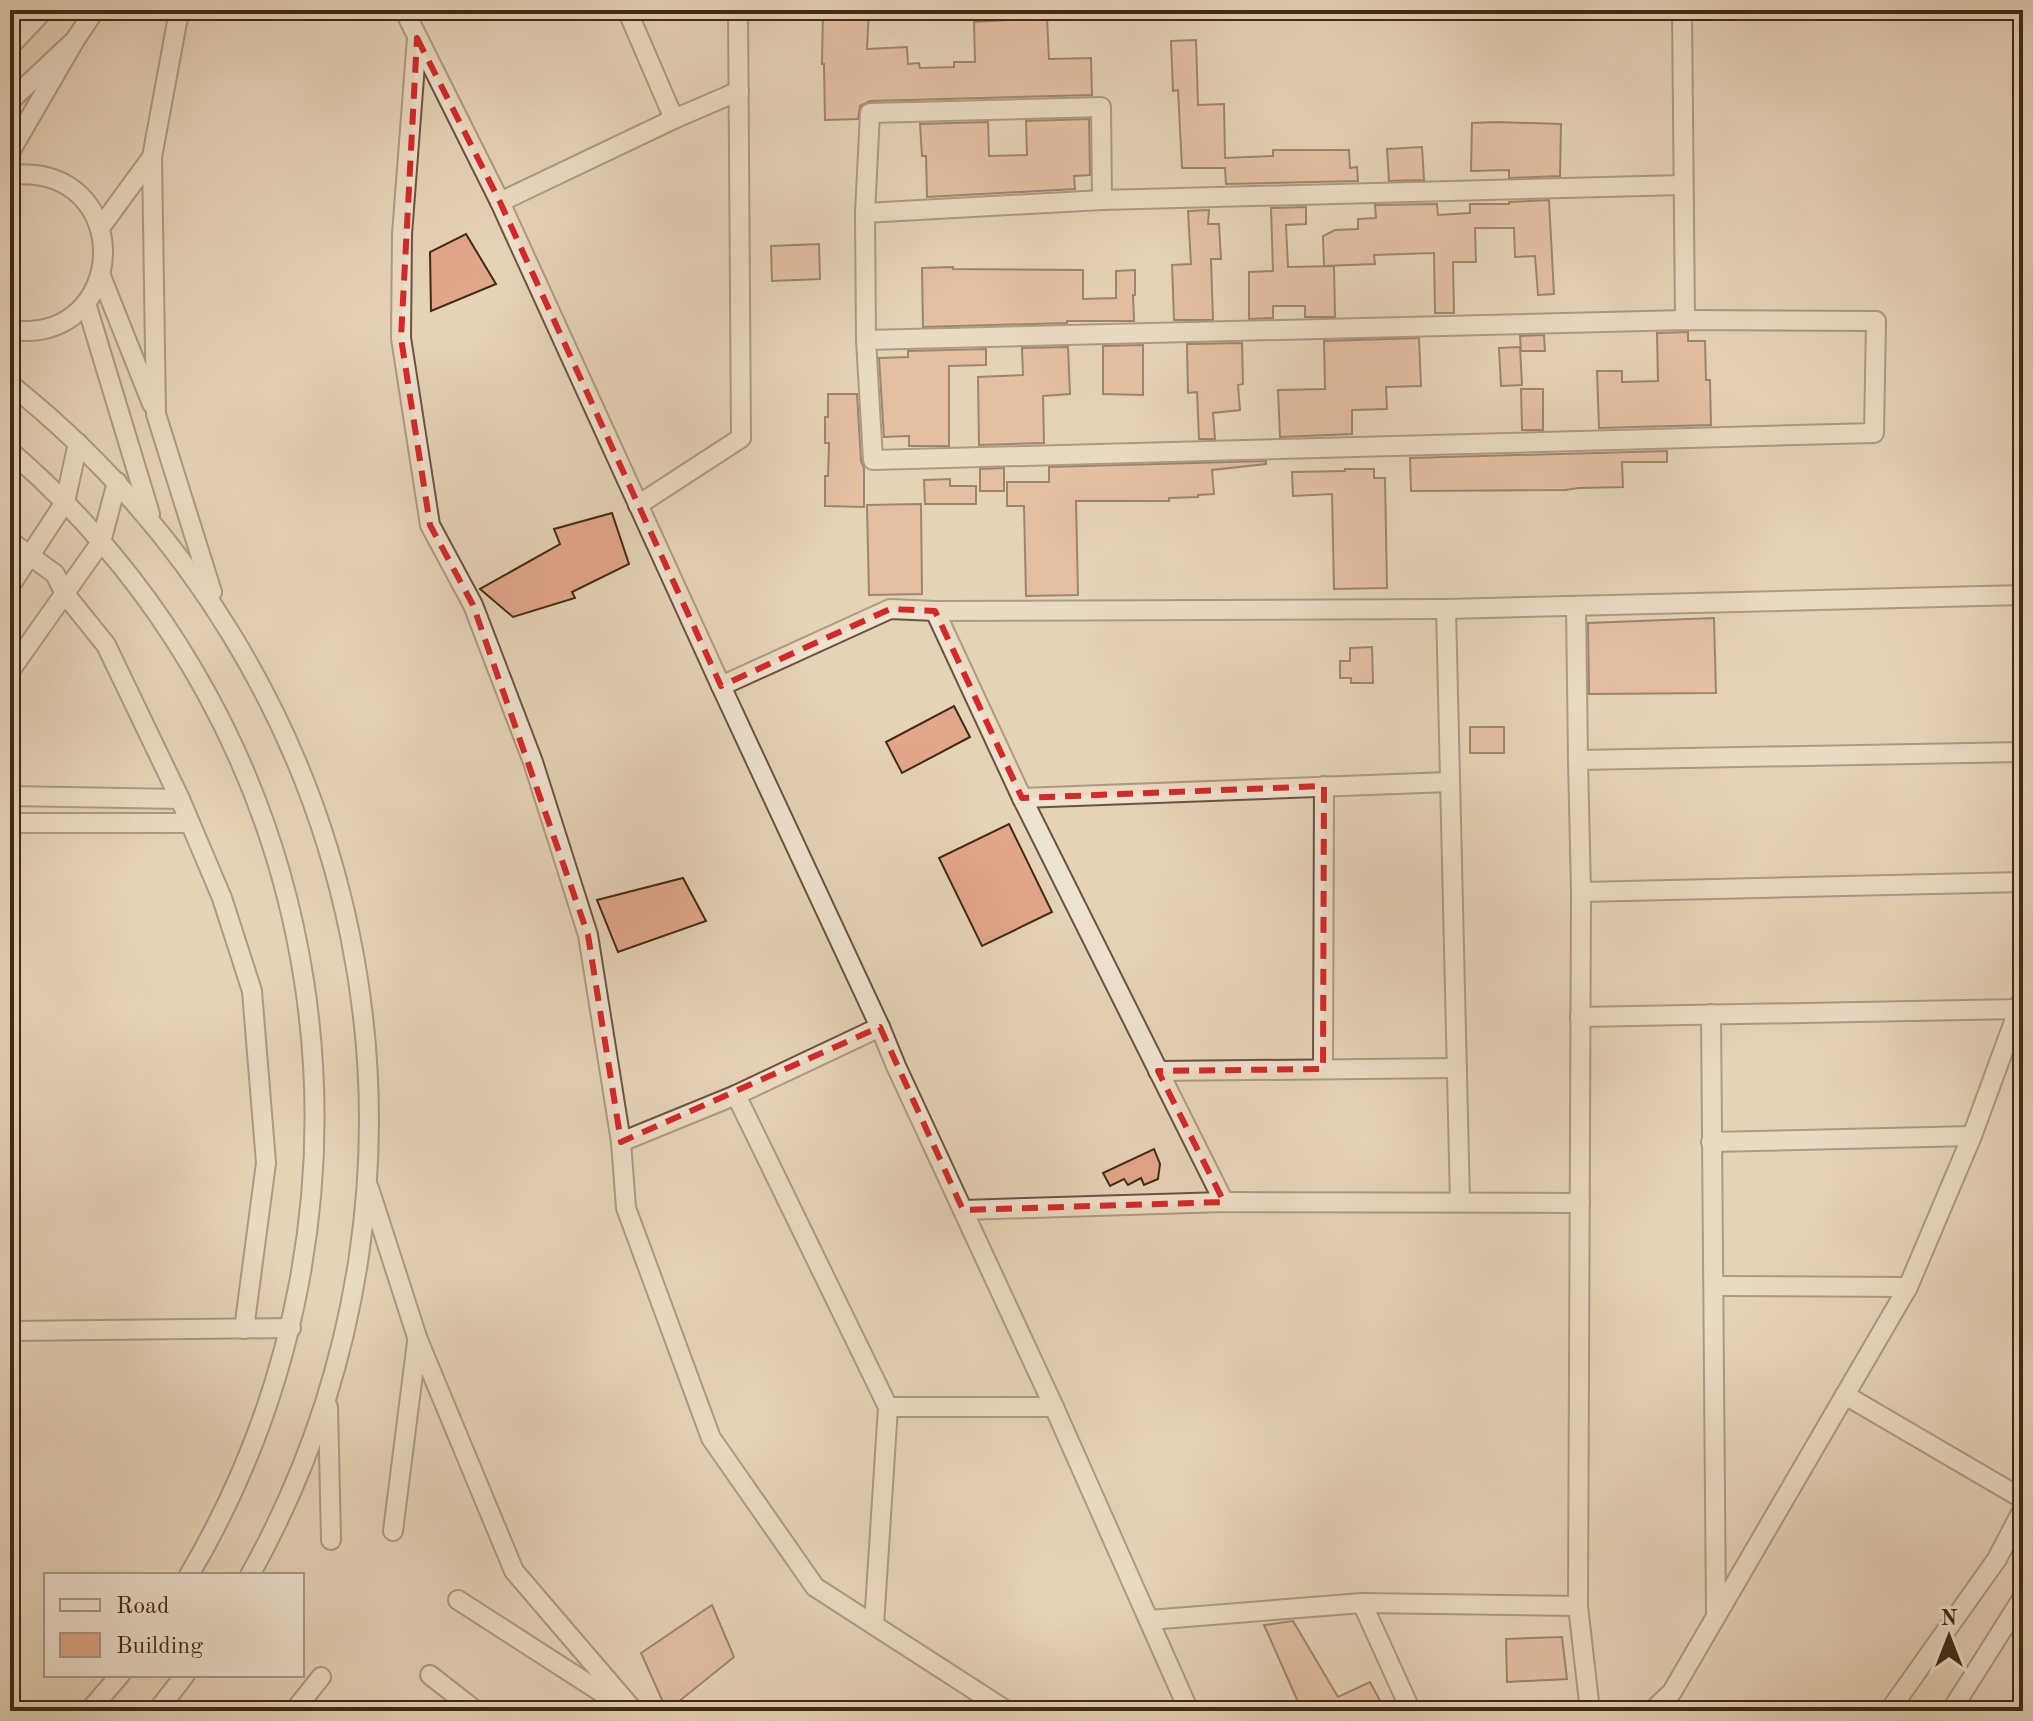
<svg xmlns="http://www.w3.org/2000/svg" width="2033" height="1721" font-family="'Old Standard TT',serif">
	<rect width="100%" height="100%" fill="#e5d3b7"/>
	<filter id="stains"><feTurbulence type="fractalNoise" baseFrequency=".0025" numOctaves="4"/><feColorMatrix values="0 0 0 0 .2 0 0 0 0 .09 0 0 0 0 .02 0 0 0 .5 -.17"/></filter>
	<radialGradient id="worn" r=".72"><stop offset=".6" stop-color="#630" stop-opacity="0"/><stop offset="1" stop-color="#630" stop-opacity=".3"/></radialGradient>
	<!-- building -->
	<g fill="#e2a789" stroke="#422a16" stroke-width="2">
		<path d="M823 10H869L867 49 907 47 908 64 919 63 920 68 954 67V62H975L974 22 1047 18 1049 59 1091 58 1092 95 870 101 860 106 858 119 825 120 824 64H822Z"/>
		<path d="M1196 40 1198 105 1224 104 1225 158 1273 156V150H1349L1350 168 1357 167 1358 181 1226 184 1225 168H1182L1178 90 1173 91 1171 41Z"/>
		<path d="M1089 119 1090 175 1074 176 1075 189 927 197 926 156H922L920 124 988 122 989 156 1027 155 1026 121Z"/>
		<path d="M1497 122 1561 124 1560 176 1509 178V170L1471 171 1472 123Z"/>
		<path d="M1422 147 1424 180 1389 181 1387 149Z"/>
		<path d="M1549 200 1554 294 1538 295 1535 256 1515 257 1514 228H1475L1476 262H1453L1454 313H1435L1434 253 1374 255 1375 264 1324 266 1323 236 1335 230 1358 229V219L1376 218 1375 205 1437 204 1438 215 1470 213V204H1509V202Z"/>
		<path d="M1306 207V224L1286 225 1288 267 1334 266 1335 317H1305V306H1273V318L1249 319V272L1273 271 1271 208Z"/>
		<path d="M1209 210 1208 224H1219L1221 259H1211L1213 320H1174L1172 265 1191 264 1188 211Z"/>
		<path d="M466 234 496 284 431 311 430 252Z"/>
		<path d="M819 244 820 279 772 281 771 246Z"/>
		<path d="M953 267V269L1083 270V299L1116 298V271L1135 270V295H1133L1134 321H1067V323L923 327 922 268Z"/>
		<path d="M1688 332V341H1705L1706 380H1710L1711 425 1599 428 1597 371H1622V382L1658 381 1657 333Z"/>
		<path d="M1544 335 1545 351H1521L1520 336Z"/>
		<path d="M1419 338 1421 386 1386 387 1387 409 1352 410V434L1280 437 1278 390 1325 389 1324 341Z"/>
		<path d="M1242 343 1243 384 1238 385 1240 410 1213 413 1215 439H1199L1197 392 1188 393 1187 344Z"/>
		<path d="M1143 345V395L1103 394V346Z"/>
		<path d="M1068 347 1070 394 1043 396 1044 443 979 445 978 377 1023 375 1022 348Z"/>
		<path d="M1520 347 1522 385 1501 386 1499 348Z"/>
		<path d="M986 349V365L949 366V446H909V436L884 437 879 358 908 357V351Z"/>
		<path d="M1521 389H1543V430H1522Z"/>
		<path d="M828 394H857L861 461 864 468V507L825 506V476H828L829 443H825V417H828Z"/>
		<path d="M1667 451V462H1622L1623 487 1579 488 1565 490 1411 491 1410 458Z"/>
		<path d="M1266 461V464L1212 470 1214 494 1198 495V497L1169 498V501H1076L1078 595 1026 596 1024 506H1007V482H1049V467Z"/>
		<path d="M1004 468V491H980V469Z"/>
		<path d="M1345 469H1374V478H1385L1387 588 1334 589 1332 494 1293 496 1292 472 1345 471Z"/>
		<path d="M950 479V486H976V504H925L924 480Z"/>
		<path d="M921 504 922 594 869 595 867 505Z"/>
		<path d="M612 513 629 564 572 592 575 598 513 617 480 589 560 544 554 529Z"/>
		<path d="M1714 618 1716 693 1589 694 1588 623Z"/>
		<path d="M1372 647 1373 683H1351V678H1340V661H1350V648Z"/>
		<path d="M954 706 970 737 902 773 886 742Z"/>
		<rect x="1470" y="727" width="34" height="26"/>
		<path d="M1009 824 1052 912 982 946 939 858Z"/>
		<path d="M683 878 706 921 618 952 597 900Z"/>
		<path d="M1154 1149 1160 1164 1158 1179 1144 1185 1141 1178 1128 1185 1124 1179 1110 1186 1103 1173Z"/>
		<path d="M712 1605 734 1657 667 1711 641 1653Z"/>
		<path d="M1293 1621 1338 1697 1370 1682 1383 1706 1374 1711H1302L1264 1625Z"/>
		<path d="M1562 1637 1567 1679 1507 1682 1506 1639Z"/>
	</g>
	<g fill="none" stroke-linecap="round" stroke-linejoin="round">
		<!-- street casing -->
		<g stroke="#6b543e" stroke-width="22">
			<g id="street">
				<path d="M181 10 177 22 152 157 156 414 212 592"/>
				<path d="M404 10 500 202 721 686 880 1027 896 1066 1054 1407 1189 1711"/>
				<path d="M627 10 674 119"/>
				<path d="M1682 10 1685 320"/>
				<path d="M417 38 402 234 401 338 430 525 473 605 533 762 588 935 621 1142 626 1208 711 1438 815 1587 1007 1711"/>
				<path d="M10 46 44 10"/>
				<path d="M10 101 75 40 95 10"/>
				<path d="M10 152 75 40"/>
				<path d="M10 175C137 162 131 346 10 330"/>
				<path d="M500 202 674 119 739 91"/>
				<path d="M865 213 870 113 1101 107 1102 200"/>
				<path d="M100 228 152 157"/>
				<path d="M101 276 152 404"/>
				<path d="M86 303 150 514"/>
				<path d="M1685 320 1876 321 1874 433 873 460 866 340Z"/>
				<path d="M866 340 865 213 1102 200 1683 185"/>
				<path d="M10 384C371 673 476 1169 250 1575"/>
				<path d="M10 451C337 732 407 1206 189 1575"/>
				<path d="M638 505 741 438 738 10"/>
				<path d="M10 541 55 574 65 594 106 645 180 799 222 898 252 991 266 1163 244 1329"/>
				<path d="M10 586 65 502 78 443"/>
				<path d="M1576 606 1578 760"/>
				<path d="M1446 609 1460 1202"/>
				<path d="M935 611 1022 798 1224 1202"/>
				<path d="M10 671 101 542 117 482"/>
				<path d="M721 686 890 609 935 611 1446 609 2023 595"/>
				<path d="M10 796 180 799"/>
				<path d="M1022 798 1449 782"/>
				<path d="M10 823H190"/>
				<path d="M1581 892 2023 882"/>
				<path d="M1711 1014 1716 1616"/>
				<path d="M1580 1017 2019 1009"/>
				<path d="M1323 1069 1324 786"/>
				<path d="M1158 1071 1457 1068"/>
				<path d="M736 1095 888 1407 874 1625"/>
				<path d="M621 1142 736 1095 880 1027"/>
				<path d="M1711 1142 1972 1136"/>
				<path d="M369 1188 418 1340 514 1571 634 1711"/>
				<path d="M963 1210 1224 1202 1580 1203"/>
				<path d="M1714 1286 1908 1287"/>
				<path d="M10 1331 291 1328"/>
				<path d="M1845 1395 2023 1499"/>
				<path d="M328 1407 331 1540"/>
				<path d="M888 1407H1054"/>
				<path d="M393 1531 417 1342"/>
				<path d="M458 1600 621 1705"/>
				<path d="M1362 1603 1411 1711"/>
				<path d="M1149 1620 1362 1603 1578 1606"/>
				<path d="M430 1675 476 1711"/>
				<path d="M89 1711 120 1675"/>
				<path d="M157 1711 185 1675"/>
				<path d="M294 1711 321 1677"/>
				<path d="M1590 1711 1578 1606 1581 892 1578 760 2023 752"/>
				<path d="M1652 1711 1672 1692 1908 1287 1972 1136 2023 997"/>
				<path d="M1889 1711 1997 1559 2023 1509"/>
				<path d="M1951 1711 2023 1597"/>
			</g>
		</g>
		<!-- street -->
		<use href="#street" stroke="#eee2d0" stroke-width="18"/>
	</g>
	<!-- marked area -->
	<path d="M0 0H2033V1721H0ZM417 38 500 202 721 686 890 609 935 611 1022 798 1324 786 1323 1069 1158 1071 1224 1202 963 1210 880 1027 621 1142 588 935 473 605 430 525 401 338Z" fill="#e5d3b7" fill-opacity=".55" fill-rule="evenodd"/>
	<path fill="none" stroke="#d62828" stroke-width="6" stroke-dasharray="16 10" stroke-linejoin="round" d="M417 38 500 202 721 686 890 609 935 611 1022 798 1324 786 1323 1069 1158 1071 1224 1202 963 1210 880 1027 621 1142 588 935 473 605 430 525 401 338Z"/>
	<!-- margin -->
	<rect width="2033" height="1721" fill="none" stroke="#e5d3b7" stroke-width="40"/>
	<rect x="12" y="12" width="2009" height="1697" fill="none" stroke="#422a16" stroke-width="4"/>
	<rect x="20" y="20" width="1993" height="1681" fill="none" stroke="#422a16" stroke-width="2"/>
	<!-- legend -->
	<rect x="44" y="1573" width="260" height="104" fill="#eee2d0" stroke="#a99886" stroke-width="2"/>
	<rect x="60" y="1599" width="40" height="12" fill="#eee2d0" stroke="#a99886" stroke-width="2"/>
	<text x="116" y="1613" font-size="24" fill="#422a16">Road</text>
	<rect x="60" y="1633" width="40" height="24" fill="#e2a789" stroke="#a99886" stroke-width="2"/>
	<text x="116" y="1653" font-size="24" fill="#422a16">Building</text>
	<!-- north arrow -->
	<g transform="translate(1949 1637)" stroke="#eee2d0" stroke-width="6" paint-order="stroke">
	<path d="M0-6L14 30L0 20L-14 30Z" fill="#422a16"/>
	<text y="-12" font-size="22" font-weight="bold" text-anchor="middle" fill="#422a16">N</text>
	</g>
	<rect width="100%" height="100%" filter="url(#stains)"/>
	<rect width="100%" height="100%" fill="url(#worn)"/>
</svg>
